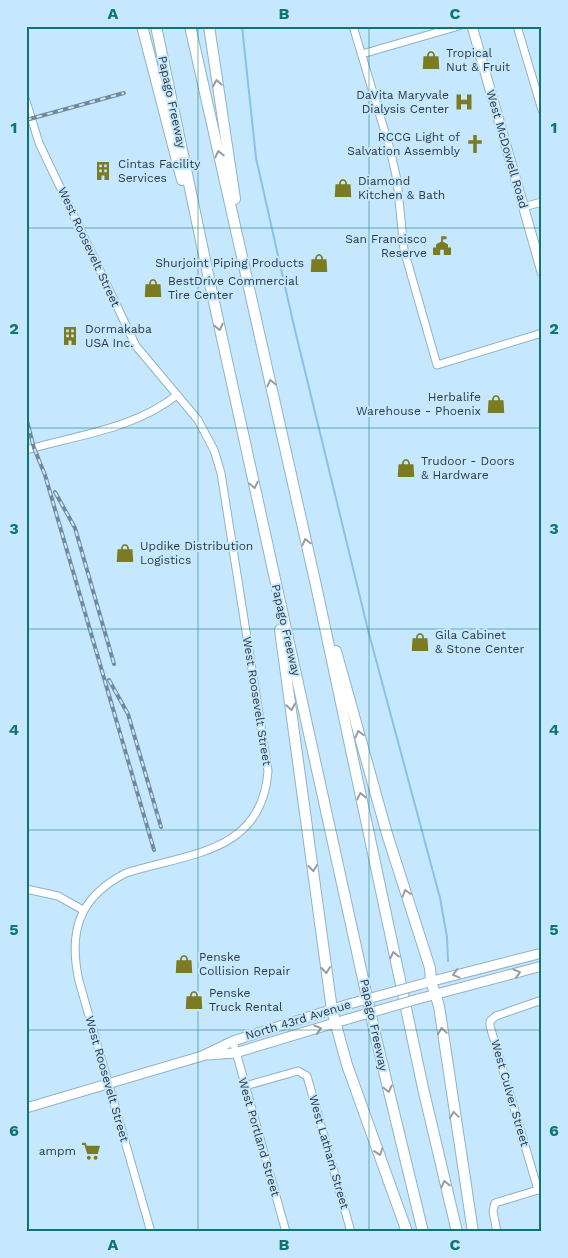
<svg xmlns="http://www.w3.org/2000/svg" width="568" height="1258" font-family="'Work Sans',sans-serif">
	<rect width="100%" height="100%" fill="#c6e8fe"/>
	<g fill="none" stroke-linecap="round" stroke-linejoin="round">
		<!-- stream -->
		<path stroke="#89c2e5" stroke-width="2" d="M242 26 256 158 294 326 368 630 440 898 447 937 448 961"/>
		<!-- minor casing -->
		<g stroke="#91b2c6" stroke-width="9">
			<g id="minor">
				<path d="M353 26 390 149 397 180 404 250 437 365 542 333"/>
				<path d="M517 26 542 110"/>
				<path d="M362 54 459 26"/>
				<path d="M26 101 39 143 136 346 198 420 214 450 221 473 268 771C262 853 190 853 126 873 79 897 68 931 79 981L151 1232"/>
				<path d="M523 207 542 202"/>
				<path d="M26 450C78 435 134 429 177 395"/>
				<path d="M26 889 58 896 83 910"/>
				<path d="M233 1041 286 1232"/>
				<path d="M245 1086 298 1071 307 1076 351 1232"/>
				<path d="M538 1190 490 1026V1021L496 1016 542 1000"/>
				<path d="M497 1232 493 1211 495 1203 541 1189"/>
			</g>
		</g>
		<!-- major casing -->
		<g stroke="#91b2c6" stroke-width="11">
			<g id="major">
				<path d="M472 26 542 272"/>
				<path d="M425 983 542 953"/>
				<path d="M418 999 542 966"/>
				<path d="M207 1055 235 1053 348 1019"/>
				<path d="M26 1108 202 1056 233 1041 349 1004"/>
			</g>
		</g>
		<!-- highway casing -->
		<g stroke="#91b2c6" stroke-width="12">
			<g id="highway">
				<path d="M142 26 182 180"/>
				<path d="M156 26 209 279 376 1038 423 1232"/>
				<path d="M190 26 317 590 423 1088 457 1232"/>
				<path d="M209 26 235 199"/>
				<path d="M280 630 332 1010 347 1065 407 1232"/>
				<path d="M336 651 387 834 430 968 431 981 439 1006 473 1232"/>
			</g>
		</g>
		<!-- minor -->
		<use href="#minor" stroke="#fff" stroke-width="7"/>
		<!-- major -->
		<use href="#major" stroke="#fff" stroke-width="9"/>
		<!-- highway -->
		<use href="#highway" stroke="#fff" stroke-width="10"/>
		<!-- rail casing -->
		<g stroke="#728998" stroke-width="4">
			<g id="rail">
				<path d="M26 120 124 93"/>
				<path d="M26 417 34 448 45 475 154 850"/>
				<path d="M55 492 75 528 114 664"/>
				<path d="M109 680 128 714 161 827"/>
			</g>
		</g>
		<!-- rail -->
		<use href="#rail" stroke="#c6e8fe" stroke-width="2" stroke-dasharray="5.5" stroke-linecap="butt"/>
		<!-- major-bridge casing -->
		<g stroke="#91b2c6" stroke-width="11" stroke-linecap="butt">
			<g id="major-bridge">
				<path d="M349 1004 422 984"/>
				<path d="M348 1019 418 999"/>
			</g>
		</g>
		<!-- major-bridge -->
		<use href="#major-bridge" stroke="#fff" stroke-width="9"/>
	</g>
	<!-- one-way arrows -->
	<defs><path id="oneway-chevron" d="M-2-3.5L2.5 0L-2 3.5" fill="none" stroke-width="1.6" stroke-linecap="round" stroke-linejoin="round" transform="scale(1.25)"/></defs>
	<g stroke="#969ca0">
		<use href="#oneway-chevron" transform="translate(217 83) rotate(-100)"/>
		<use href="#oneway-chevron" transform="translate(219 154) rotate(-103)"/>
		<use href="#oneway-chevron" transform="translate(219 327) rotate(78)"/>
		<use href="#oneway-chevron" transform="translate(271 383) rotate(-103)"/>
		<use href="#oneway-chevron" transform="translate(254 485) rotate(78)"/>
		<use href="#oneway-chevron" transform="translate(306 542) rotate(-103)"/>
		<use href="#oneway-chevron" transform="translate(291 707) rotate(81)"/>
		<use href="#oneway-chevron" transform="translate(359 734) rotate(-105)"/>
		<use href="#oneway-chevron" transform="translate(361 796) rotate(-102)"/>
		<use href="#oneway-chevron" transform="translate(313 868) rotate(83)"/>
		<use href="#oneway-chevron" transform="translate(406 893) rotate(-108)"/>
		<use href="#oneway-chevron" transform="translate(394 955) rotate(-102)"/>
		<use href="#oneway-chevron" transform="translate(326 970) rotate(83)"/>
		<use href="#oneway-chevron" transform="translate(517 973) rotate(-16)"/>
		<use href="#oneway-chevron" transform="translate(456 974) rotate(165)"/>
		<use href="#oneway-chevron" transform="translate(318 1029) rotate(-17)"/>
		<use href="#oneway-chevron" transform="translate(442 1031) rotate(-98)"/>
		<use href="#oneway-chevron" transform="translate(388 1089) rotate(77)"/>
		<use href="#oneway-chevron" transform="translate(454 1115) rotate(-98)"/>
		<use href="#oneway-chevron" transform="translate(379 1152) rotate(71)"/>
		<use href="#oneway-chevron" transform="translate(445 1184) rotate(-104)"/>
	</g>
	<!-- grid -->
	<path fill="none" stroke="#0f766e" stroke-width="1" stroke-opacity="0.55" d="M198 26V1232M369 26V1232M26 228H542M26 428H542M26 629H542M26 830H542M26 1030H542"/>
	<!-- icons -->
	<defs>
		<g id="shop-bare" transform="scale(1.5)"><path d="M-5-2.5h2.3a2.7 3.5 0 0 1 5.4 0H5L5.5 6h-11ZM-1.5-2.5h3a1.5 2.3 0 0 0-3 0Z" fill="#7b7b23" stroke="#c6e8fe" stroke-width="2.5" paint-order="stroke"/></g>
		<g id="hospital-bare" transform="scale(1.5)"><path d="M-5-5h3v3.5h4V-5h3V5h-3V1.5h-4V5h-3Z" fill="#7b7b23" stroke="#c6e8fe" stroke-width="2.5" paint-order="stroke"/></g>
		<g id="church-bare" transform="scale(1.5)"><path d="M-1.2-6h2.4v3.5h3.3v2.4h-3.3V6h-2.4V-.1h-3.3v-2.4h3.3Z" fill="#7b7b23" stroke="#c6e8fe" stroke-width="2.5" paint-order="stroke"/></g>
		<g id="building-bare" transform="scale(1.5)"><path d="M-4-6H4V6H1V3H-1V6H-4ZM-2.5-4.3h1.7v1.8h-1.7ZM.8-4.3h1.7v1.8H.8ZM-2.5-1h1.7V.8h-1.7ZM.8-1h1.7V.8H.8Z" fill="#7b7b23" stroke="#c6e8fe" stroke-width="2.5" paint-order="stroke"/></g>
		<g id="civic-bare" transform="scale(1.5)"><path d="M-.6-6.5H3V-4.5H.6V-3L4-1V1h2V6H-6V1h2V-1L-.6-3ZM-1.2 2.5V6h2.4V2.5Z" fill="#7b7b23" stroke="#c6e8fe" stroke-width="2.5" paint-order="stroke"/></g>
		<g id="supermarket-bare" transform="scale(1.5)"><path d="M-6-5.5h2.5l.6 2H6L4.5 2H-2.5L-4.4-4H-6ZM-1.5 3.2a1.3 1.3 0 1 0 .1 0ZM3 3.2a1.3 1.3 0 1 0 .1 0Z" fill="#7b7b23" stroke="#c6e8fe" stroke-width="2.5" paint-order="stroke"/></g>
	</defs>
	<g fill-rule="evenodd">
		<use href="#shop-bare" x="431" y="60"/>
		<use href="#hospital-bare" x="464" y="102"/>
		<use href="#church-bare" x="475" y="144"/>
		<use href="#building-bare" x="103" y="171"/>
		<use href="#shop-bare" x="343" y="188"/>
		<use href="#civic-bare" x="442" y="246"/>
		<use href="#shop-bare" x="319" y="263"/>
		<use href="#shop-bare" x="153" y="288"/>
		<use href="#building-bare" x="70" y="336"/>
		<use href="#shop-bare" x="496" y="404"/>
		<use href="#shop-bare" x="406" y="468"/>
		<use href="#shop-bare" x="125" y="553"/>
		<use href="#shop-bare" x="420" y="642"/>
		<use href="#shop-bare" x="184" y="964"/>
		<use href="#shop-bare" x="194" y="1000"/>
		<use href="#supermarket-bare" x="91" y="1151"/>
	</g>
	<g text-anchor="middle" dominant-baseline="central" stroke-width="4" stroke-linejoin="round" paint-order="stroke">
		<!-- poi labels -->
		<g font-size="12" fill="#2c3a42" stroke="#c6e8fe" text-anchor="start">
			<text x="446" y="53">Tropical<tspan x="446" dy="14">Nut &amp; Fruit</tspan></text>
			<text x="449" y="95" text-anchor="end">DaVita Maryvale<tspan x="449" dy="14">Dialysis Center</tspan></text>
			<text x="460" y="137" text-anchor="end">RCCG Light of<tspan x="460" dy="14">Salvation Assembly</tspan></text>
			<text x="118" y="164">Cintas Facility<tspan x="118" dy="14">Services</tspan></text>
			<text x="358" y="181">Diamond<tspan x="358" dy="14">Kitchen &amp; Bath</tspan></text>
			<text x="427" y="239" text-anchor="end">San Francisco<tspan x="427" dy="14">Reserve</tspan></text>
			<text x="304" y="263" text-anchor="end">Shurjoint Piping Products</text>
			<text x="168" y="281">BestDrive Commercial<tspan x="168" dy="14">Tire Center</tspan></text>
			<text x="85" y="329">Dormakaba<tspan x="85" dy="14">USA Inc.</tspan></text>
			<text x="481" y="397" text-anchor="end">Herbalife<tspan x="481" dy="14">Warehouse - Phoenix</tspan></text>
			<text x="421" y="461">Trudoor - Doors<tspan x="421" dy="14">&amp; Hardware</tspan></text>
			<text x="140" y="546">Updike Distribution<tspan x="140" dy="14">Logistics</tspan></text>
			<text x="435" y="635">Gila Cabinet<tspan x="435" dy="14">&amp; Stone Center</tspan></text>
			<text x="199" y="957">Penske<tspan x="199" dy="14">Collision Repair</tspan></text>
			<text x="209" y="993">Penske<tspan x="209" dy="14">Truck Rental</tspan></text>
			<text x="76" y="1151" text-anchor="end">ampm</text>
		</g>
		<!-- street labels -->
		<g font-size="12" fill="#2c3a42" stroke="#c6e8fe">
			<text transform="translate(172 102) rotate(78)">Papago Freeway</text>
			<text transform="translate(507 149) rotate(74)">West McDowell Road</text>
			<text transform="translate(89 247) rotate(65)">West Roosevelt Street</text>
			<text transform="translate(286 630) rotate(77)">Papago Freeway</text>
			<text transform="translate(257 701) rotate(81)">West Roosevelt Street</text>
			<text transform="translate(298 1020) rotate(-17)">North 43rd Avenue</text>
			<text transform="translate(374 1025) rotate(78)">Papago Freeway</text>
			<text transform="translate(107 1079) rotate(74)">West Roosevelt Street</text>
			<text transform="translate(510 1093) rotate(74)">West Culver Street</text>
			<text transform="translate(259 1137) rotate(74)">West Portland Street</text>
			<text transform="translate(329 1152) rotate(74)">West Latham Street</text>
		</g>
	</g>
	<!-- border -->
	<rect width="568" height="1258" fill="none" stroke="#c6e8fe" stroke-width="55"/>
	<rect x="28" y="28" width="512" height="1202" fill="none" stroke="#0f766e" stroke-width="2"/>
	<g font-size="16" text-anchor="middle" font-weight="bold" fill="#0f766e">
		<text x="113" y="19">A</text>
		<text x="284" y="19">B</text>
		<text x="455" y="19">C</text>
		<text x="14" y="133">1</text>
		<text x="554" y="133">1</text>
		<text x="14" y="334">2</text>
		<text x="554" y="334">2</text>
		<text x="14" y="534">3</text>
		<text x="554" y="534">3</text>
		<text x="14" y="735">4</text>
		<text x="554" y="735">4</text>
		<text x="14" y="935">5</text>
		<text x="554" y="935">5</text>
		<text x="14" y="1136">6</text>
		<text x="554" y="1136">6</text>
		<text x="113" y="1250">A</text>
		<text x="284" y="1250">B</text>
		<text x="455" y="1250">C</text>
	</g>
</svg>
